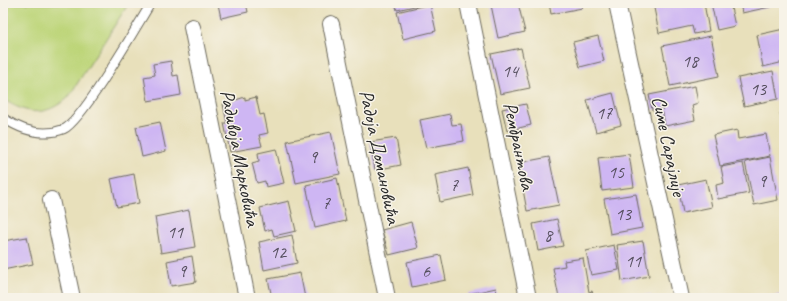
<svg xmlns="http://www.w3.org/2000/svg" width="787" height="301" font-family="Caveat,sans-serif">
	<rect width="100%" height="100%" fill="#f7f3e8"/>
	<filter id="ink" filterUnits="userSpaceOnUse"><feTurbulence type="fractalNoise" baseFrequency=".025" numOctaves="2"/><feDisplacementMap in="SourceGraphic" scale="8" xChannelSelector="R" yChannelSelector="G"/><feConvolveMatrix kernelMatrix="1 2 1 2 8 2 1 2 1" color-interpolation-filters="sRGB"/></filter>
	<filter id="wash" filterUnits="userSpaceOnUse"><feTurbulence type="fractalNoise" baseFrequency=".012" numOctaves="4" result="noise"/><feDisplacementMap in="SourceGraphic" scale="16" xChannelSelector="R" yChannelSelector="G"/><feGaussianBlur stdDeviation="0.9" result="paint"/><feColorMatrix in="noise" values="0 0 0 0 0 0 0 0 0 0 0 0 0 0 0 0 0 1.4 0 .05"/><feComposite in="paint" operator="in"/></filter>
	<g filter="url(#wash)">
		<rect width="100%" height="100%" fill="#e8e0bb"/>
		<!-- green -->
		<path fill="#bdd579" stroke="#748052" d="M3 3H129L68 98C44 117 28 115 3 99Z"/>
		<g id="blocks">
			<!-- building -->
			<g fill="#ceb6f3">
				<path d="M220 3H246L248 12 221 18 218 4Z"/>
				<path d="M395 3H423V4L397 10Z"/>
				<path d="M502 3H518L525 32 498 38 491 5Z"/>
				<path d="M549 3H581L582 8 551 14Z"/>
				<path d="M653 3H704L709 31 694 34 692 26 659 33Z"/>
				<path d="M711 3H730L735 26 717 30Z"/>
				<path d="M740 3H769L770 7 742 13Z"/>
				<path d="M430 4 436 31 403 39 397 12Z"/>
				<path d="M784 29V62L763 67 757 35Z"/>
				<path d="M598 36 604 61 580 67 573 42Z"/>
				<path d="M711 36 719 76 670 86 662 46Z"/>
				<path d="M521 48 530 88 500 94 491 54Z"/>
				<path d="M171 61 173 76 178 75 181 95 148 101 144 77 155 75 153 64Z"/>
				<path d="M773 71 778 99 744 106 738 78Z"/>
				<path d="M695 86 698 103 692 105 695 120 665 126 662 108 652 110 649 95Z"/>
				<path d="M613 93 621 125 596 132 587 100Z"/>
				<path d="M245 97V100L256 97 260 115 264 114 268 133 259 135 262 146 230 152 224 123H227L223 104Z"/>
				<path d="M526 104 531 125 507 131 502 109Z"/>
				<path d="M784 112V128H783L780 113Z"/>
				<path d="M450 114 452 125 461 124 464 141 426 148 420 120Z"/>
				<path d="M160 122 166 151 142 157 136 127Z"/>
				<path d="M737 130 738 139 766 134 770 156 720 166 713 135Z"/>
				<path d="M331 132 340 174 296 183 287 141Z"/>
				<path d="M396 138 401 165 375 170 370 142Z"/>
				<path d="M276 149 284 183 266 187 265 181 257 183 252 163 259 161 258 153Z"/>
				<path d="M629 154 634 187 602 191 598 158Z"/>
				<path d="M549 157 559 205 527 211 518 163Z"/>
				<path d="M770 157 778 200 754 205 745 162Z"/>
				<path d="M743 163 749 193 718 199 716 185 724 183 721 167Z"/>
				<path d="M468 168 473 195 440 202 435 175Z"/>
				<path d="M134 174 139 203 117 207 111 179Z"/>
				<path d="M337 178 346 221 315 228 306 185Z"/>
				<path d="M706 179 712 207 683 213 678 185Z"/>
				<path d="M636 194 642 228 610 234 604 199Z"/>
				<path d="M289 201 296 231 274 236 272 229 265 231 260 208Z"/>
				<path d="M189 210 195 247 161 253 155 217Z"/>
				<path d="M557 219 563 246 538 251 533 224Z"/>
				<path d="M411 222 418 248 389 255 382 230Z"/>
				<path d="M292 235 297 263 264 270 259 242Z"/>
				<path d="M27 237 33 264 3 270V241Z"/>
				<path d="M643 241 649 276 622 281 617 245Z"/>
				<path d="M614 245 619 270 591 275 586 251Z"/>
				<path d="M441 255 446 280 412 287 407 262Z"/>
				<path d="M192 256 196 282 171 286 167 261Z"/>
				<path d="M583 258 589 292 592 291 594 298H559L553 268 565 266 564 261Z"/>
				<path d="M300 273 305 298H272L268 279Z"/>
				<path d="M496 288 498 298H470L469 294Z"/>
				<path d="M651 294V298H635V297Z"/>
				<path d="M784 294V298H773L772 296Z"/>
			</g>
		</g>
	</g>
	<g filter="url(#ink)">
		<use href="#blocks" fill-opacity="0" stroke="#6d6a5d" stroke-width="1"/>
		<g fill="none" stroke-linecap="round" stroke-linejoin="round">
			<!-- lane casing -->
			<g stroke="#6d6a5d" stroke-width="10">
				<path id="lane" d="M3 118C21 130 43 137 64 129 83 120 137 26 151 3"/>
			</g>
			<!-- street casing -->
			<g stroke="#6d6a5d" stroke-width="18">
				<g id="street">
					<path d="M468 3 528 298"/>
					<path d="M617 3 681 298"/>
					<path d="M331 24 387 298"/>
					<path d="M192 27 247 298"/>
					<path d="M51 200 72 298"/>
				</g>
			</g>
			<!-- lane -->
			<use href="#lane" stroke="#fff" stroke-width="8"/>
			<!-- street -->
			<use href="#street" stroke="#fff" stroke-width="16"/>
		</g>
	</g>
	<g text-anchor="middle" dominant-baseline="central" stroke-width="3" stroke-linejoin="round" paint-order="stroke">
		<!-- number labels -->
		<g font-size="18" fill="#544e5d">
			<text x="690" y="61">18</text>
			<text x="510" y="71">14</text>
			<text x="758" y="89">13</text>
			<text x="604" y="113">17</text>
			<text x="313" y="157">9</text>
			<text x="616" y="172">15</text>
			<text x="762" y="181">9</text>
			<text x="454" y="185">7</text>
			<text x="326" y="203">7</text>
			<text x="623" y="214">13</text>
			<text x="175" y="232">11</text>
			<text x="548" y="235">8</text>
			<text x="278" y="252">12</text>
			<text x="633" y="261">11</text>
			<text x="182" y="271">9</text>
			<text x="426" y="271">6</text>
		</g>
		<!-- street labels -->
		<g font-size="20" fill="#2b2b2b" stroke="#f7f3e8">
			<text transform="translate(519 146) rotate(78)">Рембрантова</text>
			<text transform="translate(669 146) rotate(78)">Симе Сарајлије</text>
			<text transform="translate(380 157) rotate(78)">Радоја Домановића</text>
			<text transform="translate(240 158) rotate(79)">Радивоја Марковића</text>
		</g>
	</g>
	<!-- margin -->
	<rect width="787" height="301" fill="none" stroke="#f7f3e8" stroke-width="16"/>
</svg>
